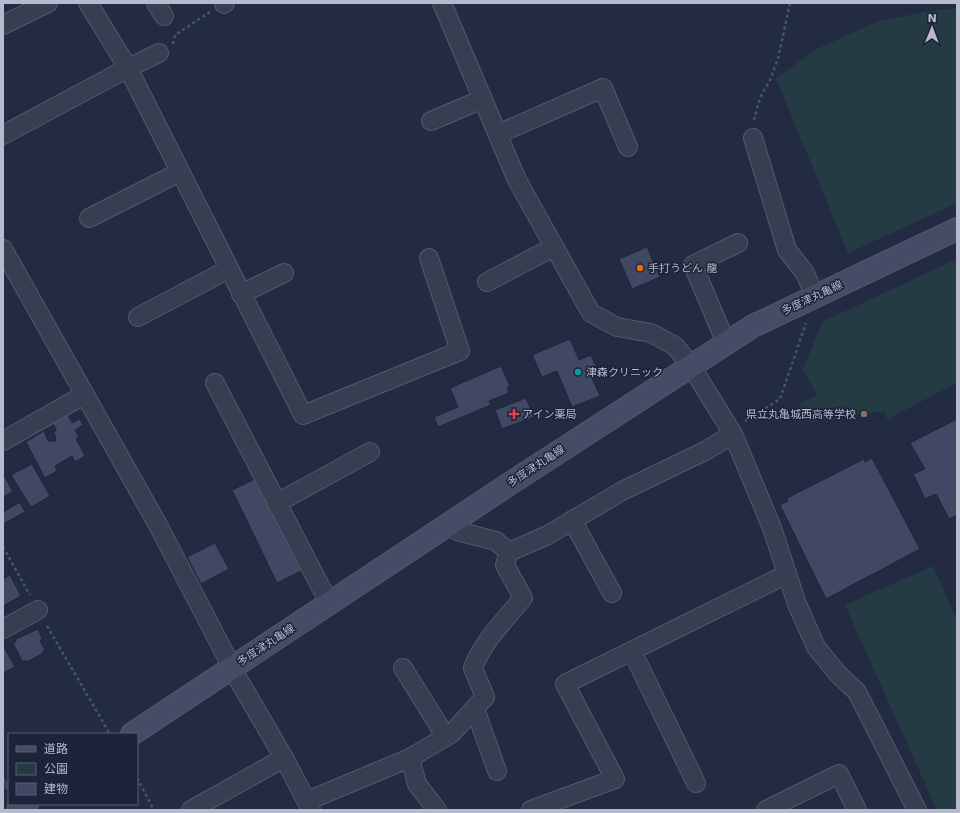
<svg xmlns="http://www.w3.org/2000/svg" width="960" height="813" font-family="'DejaVu Sans','Noto Sans JP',sans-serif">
	<rect width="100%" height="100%" fill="#232b43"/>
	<!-- green -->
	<g fill="#253b44">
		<path d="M957 8V203L848 253 776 78 817 49 876 22 924 12Z"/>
		<path d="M957 259V383L887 419 884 411 809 422 799 404 817 395 803 369 822 322Z"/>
		<path d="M933 566 957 619V810H937L845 605Z"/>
	</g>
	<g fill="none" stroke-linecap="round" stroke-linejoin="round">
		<!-- stream -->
		<path stroke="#344069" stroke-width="5.5" d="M3 780 7 787"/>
	</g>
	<!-- building -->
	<g fill="#404863" stroke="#1f253a">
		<path d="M647 247 660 277 632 289 619 259Z"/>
		<path d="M570 339 579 360 591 355 599 373 591 376 600 396 572 407 557 371 542 377 532 355Z"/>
		<path d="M501 366 510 386 507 387 509 393 489 401 491 405 438 427 434 417 458 407 450 388Z"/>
		<path d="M526 398 534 417 502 429 495 410Z"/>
		<path d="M68 415 72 423 80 419 83 425 75 430 79 437 76 439 85 456 75 462 72 456 55 466 57 471 45 478 26 442 44 431 48 441H55L56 438 53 431H56V429L52 423Z"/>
		<path d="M957 419V515L949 519 936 494 925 499 913 474 925 469 910 443Z"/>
		<path d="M872 458 920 549 826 599 780 505 788 501 787 498 864 459 865 462Z"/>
		<path d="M32 464 50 496 31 507 11 475Z"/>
		<path d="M3 473 13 492 3 497Z"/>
		<path d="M257 478 303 570 277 583 232 490Z"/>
		<path d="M20 502 25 512 3 524V512Z"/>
		<path d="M215 543 229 569 201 584 187 557Z"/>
		<path d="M10 575 21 596 3 606V579Z"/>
		<path d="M38 629 42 638 40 641 45 650 40 655 28 661H22L13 643 16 642V639Z"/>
		<path d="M4 647 15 667 3 673V648Z"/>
	</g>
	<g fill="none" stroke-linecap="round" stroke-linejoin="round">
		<!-- minor casing -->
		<g stroke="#53596d" stroke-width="20">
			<g id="minor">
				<path d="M88 3 128 68 303 415 460 351 429 258"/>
				<path d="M156 3 164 16"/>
				<path d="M442 3 517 180 591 313 617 327 651 333 675 346 691 366 733 434 772 528 797 604 816 647 838 674 857 692 917 810"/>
				<path d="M224 4 225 3"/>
				<path d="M3 25 48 3"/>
				<path d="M431 121 483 99"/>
				<path d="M498 134 603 88 628 147"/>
				<path d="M3 135 128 68 159 53"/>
				<path d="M753 138 787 250 805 273 815 297"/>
				<path d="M89 218 180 172"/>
				<path d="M3 249 158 525 238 679 284 758 311 810"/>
				<path d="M487 282 554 247"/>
				<path d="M241 294 284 273"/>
				<path d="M138 317 229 269"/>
				<path d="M726 343 693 265 738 243"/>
				<path d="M215 383 329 603"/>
				<path d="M3 441 84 395"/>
				<path d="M277 503 370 452"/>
				<path d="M572 520 612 593"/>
				<path d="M449 523 457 531 496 541 509 552"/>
				<path d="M3 629 38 610"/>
				<path d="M632 651 696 783"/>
				<path d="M403 668 446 737"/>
				<path d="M475 709 497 771"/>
				<path d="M410 758 417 784 437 810"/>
				<path d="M307 801 410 758 452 733 485 697 473 668C483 641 505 620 523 598L505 565 509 552 548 535 622 491 707 450 733 434"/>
				<path d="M191 810 284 758"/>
				<path d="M531 810 615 779 565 684 787 574"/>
				<path d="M766 810 839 774 857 810"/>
			</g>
		</g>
		<!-- secondary casing -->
		<g stroke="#53596d" stroke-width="24">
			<g id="secondary">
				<path d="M132 734 520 477 753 326 957 229"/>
				<path d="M18 810 27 804"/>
			</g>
		</g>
		<!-- path -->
		<g stroke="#445860" stroke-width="2.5" stroke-dasharray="3 3" stroke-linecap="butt">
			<path d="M173 44 175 35 210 12"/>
			<path d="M754 120 760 98 770 80 778 59 790 3"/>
			<path d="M745 421 780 399 806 323"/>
			<path d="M3 547 30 595"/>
			<path d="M47 626 110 734"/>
			<path d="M137 778 154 810"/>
		</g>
		<!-- minor -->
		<use href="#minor" stroke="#383e52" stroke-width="18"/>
		<!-- secondary -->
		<use href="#secondary" stroke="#464c66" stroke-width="22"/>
	</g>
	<!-- markers -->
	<circle fill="#e8710a" stroke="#1d2338" stroke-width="1.5" cx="640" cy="268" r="4"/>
	<circle fill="#0f9aa8" stroke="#1d2338" stroke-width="1.5" cx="578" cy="372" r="4"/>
	<path fill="#e0444e" stroke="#1d2338" stroke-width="1.5" d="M512 408h4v4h4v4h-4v4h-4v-4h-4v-4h4z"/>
	<circle fill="#8d6e63" stroke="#1d2338" stroke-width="1.5" cx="864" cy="414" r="4"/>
	<g text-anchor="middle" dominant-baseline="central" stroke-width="3" stroke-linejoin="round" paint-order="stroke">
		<!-- poi labels -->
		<g font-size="11" fill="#b5bacc" stroke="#1d2338" text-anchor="start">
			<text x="648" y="268">手打うどん 龍</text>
			<text x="586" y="372">津森クリニック</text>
			<text x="522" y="414">アイン薬局</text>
			<text x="856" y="414" text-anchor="end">県立丸亀城西高等学校</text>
		</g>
		<!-- street labels -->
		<g font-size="11" fill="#b5bacc" stroke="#1d2338">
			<text transform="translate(812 298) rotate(-25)">多度津丸亀線</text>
			<text transform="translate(536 466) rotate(-33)">多度津丸亀線</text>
			<text transform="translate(266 645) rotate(-33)">多度津丸亀線</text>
		</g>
	</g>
	<!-- border -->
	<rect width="960" height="813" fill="none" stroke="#b5bacc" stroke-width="8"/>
	<!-- legend -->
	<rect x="8" y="733" width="130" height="72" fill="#1d2338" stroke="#5a5f73"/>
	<rect x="16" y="746" width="20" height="6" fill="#464c66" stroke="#5a5f73"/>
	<text x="44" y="753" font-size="12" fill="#b5bacc">道路</text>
	<rect x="16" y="763" width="20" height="12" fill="#253b44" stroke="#5a5f73"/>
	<text x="44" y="773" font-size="12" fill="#b5bacc">公園</text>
	<rect x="16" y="783" width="20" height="12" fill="#404863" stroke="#5a5f73"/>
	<text x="44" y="793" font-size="12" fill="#b5bacc">建物</text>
	<!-- north arrow -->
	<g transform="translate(932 28) rotate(1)" stroke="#1d2338" stroke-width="3" paint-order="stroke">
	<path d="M0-3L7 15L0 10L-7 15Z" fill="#b5bacc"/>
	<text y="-6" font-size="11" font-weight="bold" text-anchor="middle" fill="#b5bacc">N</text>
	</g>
</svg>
